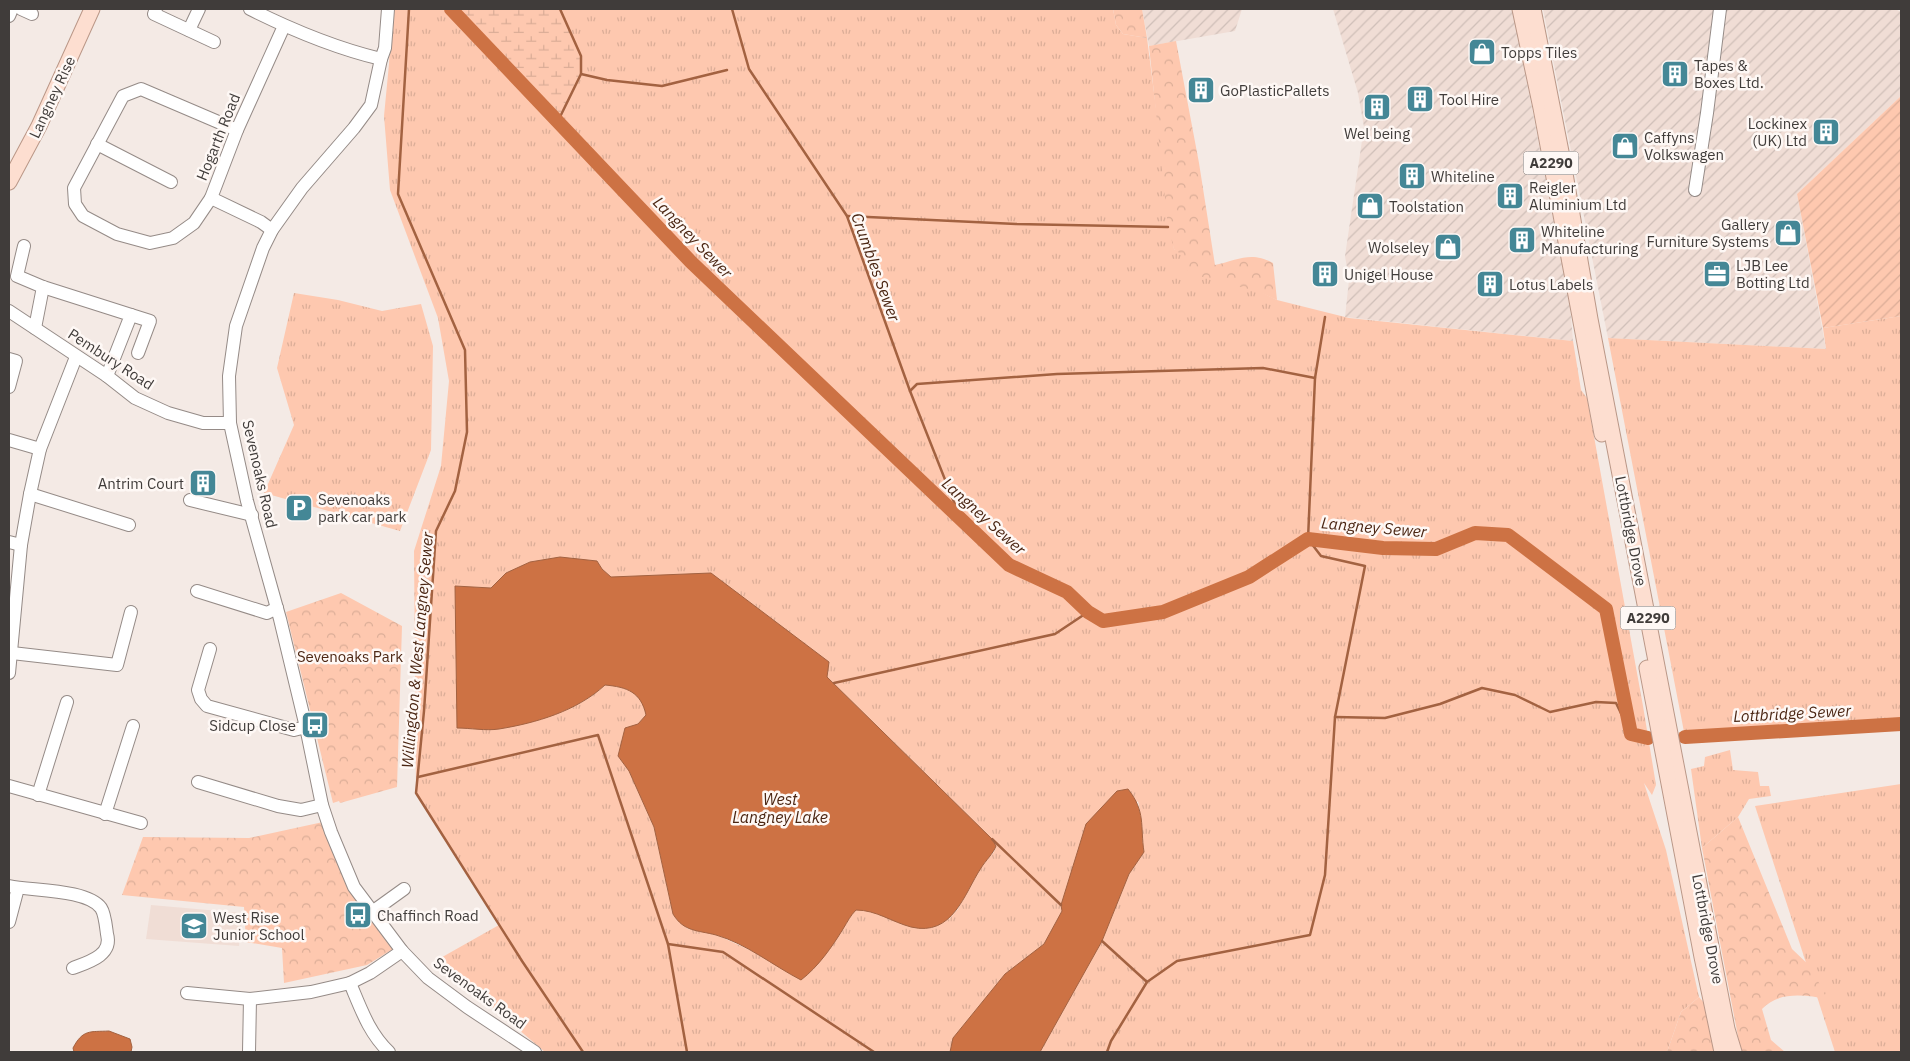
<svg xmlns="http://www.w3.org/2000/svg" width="1910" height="1061" font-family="'IBM Plex Sans',sans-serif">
	<defs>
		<pattern id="industrial-furrows" width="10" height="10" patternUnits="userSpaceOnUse" patternTransform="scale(1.25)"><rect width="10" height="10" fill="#f0ddd5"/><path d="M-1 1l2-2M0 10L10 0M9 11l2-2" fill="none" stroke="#cfbfb8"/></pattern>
		<pattern id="grass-tufts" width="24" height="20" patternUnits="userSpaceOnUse" patternTransform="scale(1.25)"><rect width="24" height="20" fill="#fec8af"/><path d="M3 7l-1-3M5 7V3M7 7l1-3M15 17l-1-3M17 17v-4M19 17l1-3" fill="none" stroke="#dbad97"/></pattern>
		<pattern id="forest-crowns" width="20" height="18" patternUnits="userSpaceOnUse" patternTransform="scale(1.25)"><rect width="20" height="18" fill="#fec8af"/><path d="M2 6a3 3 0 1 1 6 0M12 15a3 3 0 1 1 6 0" fill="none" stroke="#dbad97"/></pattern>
		<pattern id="wetland-marsh" width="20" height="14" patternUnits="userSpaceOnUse" patternTransform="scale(1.25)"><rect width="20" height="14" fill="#fec8af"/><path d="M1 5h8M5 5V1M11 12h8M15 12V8" fill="none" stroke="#dbad97"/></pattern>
		<pattern id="garden-furrows" width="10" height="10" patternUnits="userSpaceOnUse" patternTransform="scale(1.25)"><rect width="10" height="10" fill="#fec8af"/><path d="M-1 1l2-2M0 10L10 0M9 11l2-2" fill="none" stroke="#dbad97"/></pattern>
	</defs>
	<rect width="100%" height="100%" fill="#f4eae5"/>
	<!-- built -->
	<path fill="#f0ddd5" d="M151 905 242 913 239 946 146 939Z"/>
	<!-- industrial -->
	<g fill="url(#industrial-furrows)">
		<path d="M1142 9H1242L1235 31 1149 46Z"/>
		<path d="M1333 9H1513L1570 306 1573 341 1345 317 1349 280 1345 256 1364 127 1358 93Z"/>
		<path d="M1543 9H1895L1901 12V96L1797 194 1826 349 1608 338Z"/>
	</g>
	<!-- grass -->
	<g fill="url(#grass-tufts)" fill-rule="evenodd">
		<path d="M392 9H451L558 121 581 55 560 9H1113L1116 25 1123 34 1147 38 1174 249 1277 300 1349 318 1573 341 1581 390 1587 398 1643 706 1656 785 1652 795 1644 783 1666 850 1699 997 1681 1012 1667 1052H1040L1102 941 1129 874 1144 852C1141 834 1142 819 1138 801L1062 911 1044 944 1005 974 953 1038 950 1052H545L437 960 499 925 416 793 414 551 441 466 449 381 438 318 390 190 384 116 389 64ZM597 561 602 569 611 577 827 677 992 839 996 846 994 852 981 867 958 909 949 919 912 927 868 910H856L850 916 843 929 754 952 717 935 688 929 673 914 654 827 629 771 618 756 638 724 646 715C641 692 627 687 605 685 575 714 536 720 497 729L455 586 491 588 506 573 530 562Z"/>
		<path d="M294 293 338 300 382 311 421 304 433 346 431 450 400 531 264 493 294 425 277 368Z"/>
		<path d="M1901 316V724L1685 737 1608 338 1826 349 1823 328Z"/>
		<path d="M1730 750 1733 770 1758 772 1760 786H1769L1771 796 1749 799 1738 817 1702 848 1691 769 1704 766 1705 757Z"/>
		<path d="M1901 784V1052H1835L1755 806Z"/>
	</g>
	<!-- forest -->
	<g fill="url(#forest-crowns)">
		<path d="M1113 9H1142L1147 38 1123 34 1116 25Z"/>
		<path d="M1176 41 1199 163 1215 265C1238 260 1251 251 1273 263L1277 300 1259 292 1188 273 1182 255 1174 249 1168 227 1149 46Z"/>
		<path d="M341 593 402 626 397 787 340 803 339 801 333 803 286 612Z"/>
		<path d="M1738 817 1792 949 1811 967 1827 999C1805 995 1779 991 1762 1009L1771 1040 1785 1052H1741L1702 848Z"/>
		<path d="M323 822 393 949 367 965 284 983 282 948 246 942 244 907 122 895 143 837 249 838Z"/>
		<path d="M1699 997 1705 1004 1715 1052H1667L1681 1012Z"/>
	</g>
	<!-- wetland -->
	<path fill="url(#wetland-marsh)" d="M451 9H560L581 56V74L558 121Z"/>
	<!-- garden -->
	<path fill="url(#garden-furrows)" d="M1901 96V316L1823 328 1797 194Z"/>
	<!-- water -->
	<g fill="#cd7244" stroke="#a36241">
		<path d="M560 557 597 561 602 569 611 577 711 573 829 662 827 677 992 839 996 846C993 854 986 860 981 868 964 894 953 937 911 927 892 922 876 910 856 910 850 916 848 921 843 929 832 947 818 967 801 980 772 965 747 944 716 935 697 930 684 932 673 914L654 827 629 771 618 756 625 728 638 724 646 715C641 692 627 687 605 685 577 711 536 723 499 729 486 731 470 728 457 728L455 586 491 588 506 573 530 562Z"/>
		<path d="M1128 789C1146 812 1140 825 1144 852L1129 874 1102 941 1040 1052H950L953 1038 1005 974 1044 944 1062 911 1061 905 1086 824 1117 791Z"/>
		<path d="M109 1031 130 1039 132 1047 131 1052H74L73 1048C83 1029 90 1032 109 1031Z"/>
	</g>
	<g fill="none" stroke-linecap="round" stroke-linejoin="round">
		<!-- stream -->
		<g stroke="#a36241" stroke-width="2.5">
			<path d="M409 9 398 194 465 350 467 432 455 491 436 531 424 711 416 793 522 961 583 1052"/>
			<path d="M732 9 749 69 847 216 910 391 961 520"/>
			<path d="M581 74 607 80 662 86 727 70"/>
			<path d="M558 121 581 74V56L560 9"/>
			<path d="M847 216 1016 224 1168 227"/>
			<path d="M910 391 917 384 1057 374 1263 368 1315 378"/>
			<path d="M834 683 1055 634 1088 612"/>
			<path d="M1335 717 1385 718 1440 704 1482 688 1515 695 1550 712 1596 702 1616 703 1631 734"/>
			<path d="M418 777 598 735 668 944 687 1052"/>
			<path d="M992 839 1061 905"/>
			<path d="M1102 941 1147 982"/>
			<path d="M668 944 723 952 874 1052"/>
			<path d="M1107 1052 1111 1041 1147 982 1177 961 1310 935 1325 875 1335 717 1365 566 1321 556 1308 539 1315 378 1325 317"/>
		</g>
		<!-- river -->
		<g stroke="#cd7244" stroke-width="14">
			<path d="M451 9 691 262 1009 565 1067 592 1088 612 1103 621 1163 612 1249 577 1308 539 1383 548 1436 549 1475 533 1508 535 1606 609 1631 734 1648 738"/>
			<path d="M1685 737 1901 724"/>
		</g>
		<!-- minor casing -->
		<g stroke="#958b87" stroke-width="14">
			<g id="minor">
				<path d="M21 9 32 14"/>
				<path d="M156 9 154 14 214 42"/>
				<path d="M250 9C292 30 335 48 381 59"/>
				<path d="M388 9 385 48 381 59 371 105 354 128 302 188 272 230 263 248 236 326 229 376 230 423 247 501 280 619 306 727 322 805 331 832 354 887 402 951 428 978 467 1007 535 1052"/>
				<path d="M9 16 12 9"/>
				<path d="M189 30 199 9"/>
				<path d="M97 144 171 182"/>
				<path d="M1695 190 1707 113 1720 9"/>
				<path d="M211 198 194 223 173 238 150 243 117 234 83 216 75 204 74 188 123 96 141 89 237 130"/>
				<path d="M272 230 261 222 211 198 237 130 284 26"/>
				<path d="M24 246 17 276 43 287 131 315 107 376"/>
				<path d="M9 311 107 376 135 398 168 413 203 423H230"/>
				<path d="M131 315 150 321 138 353"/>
				<path d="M35 328 43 287"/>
				<path d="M9 359 16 361 9 387"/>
				<path d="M9 440 40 449"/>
				<path d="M30 494 129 525"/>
				<path d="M190 500 252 515"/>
				<path d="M9 542 21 545"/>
				<path d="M197 591 267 613 277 608"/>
				<path d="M210 649 198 690 201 699 207 706 294 730 306 727"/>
				<path d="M12 653 117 665 131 612"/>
				<path d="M9 673 21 545 30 494 40 449 76 357"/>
				<path d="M198 782 278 806 301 810 322 805"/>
				<path d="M9 786 141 823"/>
				<path d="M38 795 67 702"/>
				<path d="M105 814 133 726"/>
				<path d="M9 886C32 891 87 889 101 908 105 914 106 927 107 934 113 955 89 962 73 968"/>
				<path d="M372 912 404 889"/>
				<path d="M9 922 18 888"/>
				<path d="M350 983C361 1009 369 1033 389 1052"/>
				<path d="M187 993 250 999 311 992 350 983 370 973 402 951"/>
				<path d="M249 1052 250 999"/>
			</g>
		</g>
		<!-- major casing -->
		<g stroke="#ba9787" stroke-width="17">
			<g id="major">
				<path d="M1520 9 1541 108 1602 434"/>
				<path d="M1533 9 1563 162 1590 319 1727 1029 1734 1052"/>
				<path d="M9 182 39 126 92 9"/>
				<path d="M1647 668 1702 957 1722 1052"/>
			</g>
		</g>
		<!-- minor -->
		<use href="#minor" stroke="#fff" stroke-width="12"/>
		<!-- major -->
		<use href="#major" stroke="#fdded0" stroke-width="15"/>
	</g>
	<!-- icons -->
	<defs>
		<g id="shop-square" transform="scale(1.4375)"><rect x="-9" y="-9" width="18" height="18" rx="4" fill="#448796" stroke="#fef8f5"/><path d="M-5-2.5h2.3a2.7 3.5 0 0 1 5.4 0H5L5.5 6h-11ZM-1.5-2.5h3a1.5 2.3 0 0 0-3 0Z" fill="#fff"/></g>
		<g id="building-square" transform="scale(1.4375)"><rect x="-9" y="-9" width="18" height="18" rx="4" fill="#448796" stroke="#fef8f5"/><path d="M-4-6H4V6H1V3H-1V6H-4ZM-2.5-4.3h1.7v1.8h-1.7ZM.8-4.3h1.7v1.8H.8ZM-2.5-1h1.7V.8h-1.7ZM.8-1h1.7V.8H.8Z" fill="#fff"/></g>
		<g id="office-square" transform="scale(1.4375)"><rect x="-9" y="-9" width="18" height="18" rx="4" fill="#448796" stroke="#fef8f5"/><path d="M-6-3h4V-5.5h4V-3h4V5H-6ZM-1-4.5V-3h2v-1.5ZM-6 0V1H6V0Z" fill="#fff"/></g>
		<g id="parking-square" transform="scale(1.4375)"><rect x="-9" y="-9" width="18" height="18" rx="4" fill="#448796" stroke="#fef8f5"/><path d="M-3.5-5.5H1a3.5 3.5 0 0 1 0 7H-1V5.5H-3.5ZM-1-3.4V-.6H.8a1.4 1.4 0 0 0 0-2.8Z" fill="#fff"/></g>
		<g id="bus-square" transform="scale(1.4375)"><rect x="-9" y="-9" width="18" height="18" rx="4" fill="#448796" stroke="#fef8f5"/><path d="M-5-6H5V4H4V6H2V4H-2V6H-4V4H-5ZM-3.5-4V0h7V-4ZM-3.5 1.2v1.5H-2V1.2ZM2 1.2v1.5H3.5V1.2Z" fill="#fff"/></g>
		<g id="school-square" transform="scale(1.4375)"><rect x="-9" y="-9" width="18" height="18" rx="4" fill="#448796" stroke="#fef8f5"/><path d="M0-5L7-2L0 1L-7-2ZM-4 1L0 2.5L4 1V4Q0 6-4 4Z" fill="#fff"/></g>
	</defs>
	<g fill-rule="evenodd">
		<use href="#shop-square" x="1482" y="52"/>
		<use href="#building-square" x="1675" y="74"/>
		<use href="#building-square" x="1201" y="90"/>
		<use href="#building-square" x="1420" y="99"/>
		<use href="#building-square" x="1377" y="107"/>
		<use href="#building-square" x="1826" y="132"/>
		<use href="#shop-square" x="1625" y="146"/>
		<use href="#building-square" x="1412" y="176"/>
		<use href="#building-square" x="1510" y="196"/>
		<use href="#shop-square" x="1370" y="206"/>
		<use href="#shop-square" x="1788" y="233"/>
		<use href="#building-square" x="1522" y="240"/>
		<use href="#shop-square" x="1448" y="247"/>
		<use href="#building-square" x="1325" y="274"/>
		<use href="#office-square" x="1717" y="274"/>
		<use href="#building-square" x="1490" y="284"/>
		<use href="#building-square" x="203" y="483"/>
		<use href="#parking-square" x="299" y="508"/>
		<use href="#bus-square" x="315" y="725"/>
		<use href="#bus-square" x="358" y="915"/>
		<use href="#school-square" x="194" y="926"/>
	</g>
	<g text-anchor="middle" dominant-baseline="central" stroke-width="5" stroke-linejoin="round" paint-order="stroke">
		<!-- shield labels -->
		<g fill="#fef8f5" stroke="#797472" stroke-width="1">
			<rect x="1523.5" y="151.5" width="55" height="23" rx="4"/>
			<rect x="1620.5" y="606.5" width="55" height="23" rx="4"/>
		</g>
		<g font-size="14" font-weight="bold" fill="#403c3a">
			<text x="1551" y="163">A2290</text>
			<text x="1648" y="618">A2290</text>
		</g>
		<!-- poi labels -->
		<g font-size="15" fill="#403c3a" stroke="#fef8f5" text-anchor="start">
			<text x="1501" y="52">Topps Tiles</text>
			<text x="1694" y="65">Tapes &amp;<tspan x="1694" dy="17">Boxes Ltd.</tspan></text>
			<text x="1220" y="90">GoPlasticPallets</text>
			<text x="1439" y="99">Tool Hire</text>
			<text x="1807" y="123" text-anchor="end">Lockinex<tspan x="1807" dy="17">(UK) Ltd</tspan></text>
			<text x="1377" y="133" text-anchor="middle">Wel being</text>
			<text x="1644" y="137">Caffyns<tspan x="1644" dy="17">Volkswagen</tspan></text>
			<text x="1431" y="176">Whiteline</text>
			<text x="1529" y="187">Reigler<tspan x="1529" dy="17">Aluminium Ltd</tspan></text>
			<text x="1389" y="206">Toolstation</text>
			<text x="1769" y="224" text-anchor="end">Gallery<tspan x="1769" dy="17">Furniture Systems</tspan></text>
			<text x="1541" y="231">Whiteline<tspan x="1541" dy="17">Manufacturing</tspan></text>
			<text x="1429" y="247" text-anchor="end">Wolseley</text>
			<text x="1736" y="265">LJB Lee<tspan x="1736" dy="17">Botting Ltd</tspan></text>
			<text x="1344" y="274">Unigel House</text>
			<text x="1509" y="284">Lotus Labels</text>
			<text x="184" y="483" text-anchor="end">Antrim Court</text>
			<text x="318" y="499">Sevenoaks<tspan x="318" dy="17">park car park</tspan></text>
			<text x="296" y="725" text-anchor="end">Sidcup Close</text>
			<text x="377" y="915">Chaffinch Road</text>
			<text x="213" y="917">West Rise<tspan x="213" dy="17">Junior School</tspan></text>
		</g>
		<!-- street labels -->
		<g font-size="15" fill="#403c3a" stroke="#fef8f5">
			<text transform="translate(52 97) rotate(-65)">Langney Rise</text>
			<text transform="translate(218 137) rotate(-68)">Hogarth Road</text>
			<text transform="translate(111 359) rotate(33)">Pembury Road</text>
			<text transform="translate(260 474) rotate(77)">Sevenoaks Road</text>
			<text transform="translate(1631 531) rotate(79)">Lottbridge Drove</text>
			<text transform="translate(1708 929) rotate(79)">Lottbridge Drove</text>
			<text transform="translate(480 993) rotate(36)">Sevenoaks Road</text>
		</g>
		<!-- park labels -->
		<g font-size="15" fill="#4e2815" stroke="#fef8f5">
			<text x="350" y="656">Sevenoaks Park</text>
		</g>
		<!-- water labels -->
		<g font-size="16" font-style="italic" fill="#4b2613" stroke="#fef8f5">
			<text transform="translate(693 237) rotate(46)">Langney Sewer</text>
			<text transform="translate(876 267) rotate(70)">Crumbles Sewer</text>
			<text transform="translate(984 516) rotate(42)">Langney Sewer</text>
			<text transform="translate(1374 527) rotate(5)">Langney Sewer</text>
			<text transform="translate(417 650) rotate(-85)">Willingdon &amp; West Langney Sewer</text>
			<text transform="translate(1792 713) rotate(-3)">Lottbridge Sewer</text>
			<text x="780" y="799">West<tspan x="780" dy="18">Langney Lake</tspan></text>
		</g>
	</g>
	<!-- border -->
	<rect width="1910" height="1061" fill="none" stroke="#403c3a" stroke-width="20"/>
</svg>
